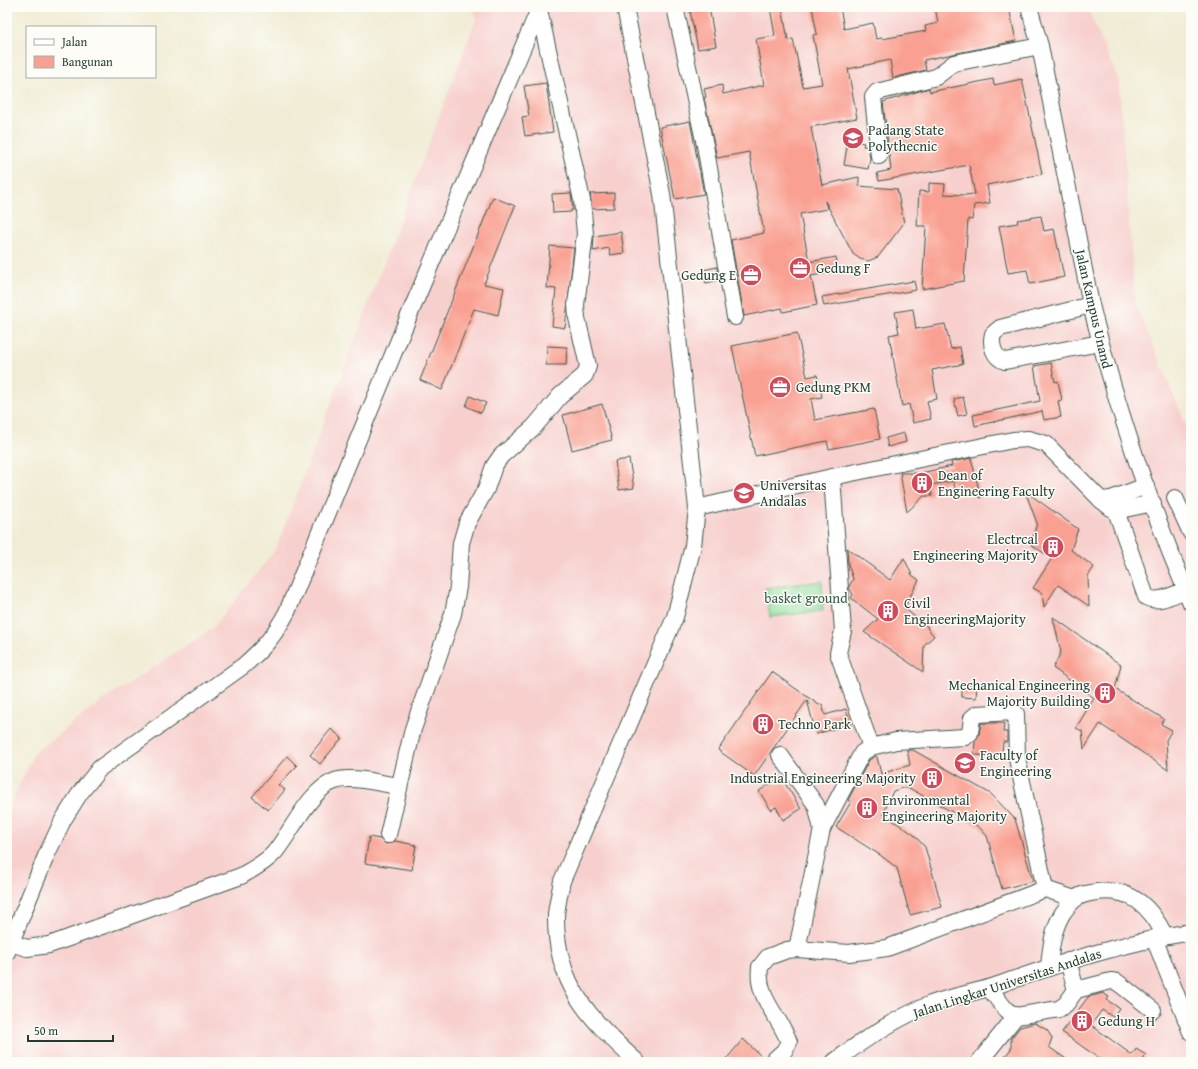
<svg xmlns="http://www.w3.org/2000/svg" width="1198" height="1069" font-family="'Gentium Book Plus',serif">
	<defs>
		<pattern id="park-tufts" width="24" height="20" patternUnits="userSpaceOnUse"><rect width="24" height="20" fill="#8fde9c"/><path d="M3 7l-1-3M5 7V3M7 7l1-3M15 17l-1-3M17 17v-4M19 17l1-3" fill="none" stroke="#7bbf87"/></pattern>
	</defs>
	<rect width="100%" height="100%" fill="#fdfcf7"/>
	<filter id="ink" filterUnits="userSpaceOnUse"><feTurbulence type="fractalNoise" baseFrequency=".025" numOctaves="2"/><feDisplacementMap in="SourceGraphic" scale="8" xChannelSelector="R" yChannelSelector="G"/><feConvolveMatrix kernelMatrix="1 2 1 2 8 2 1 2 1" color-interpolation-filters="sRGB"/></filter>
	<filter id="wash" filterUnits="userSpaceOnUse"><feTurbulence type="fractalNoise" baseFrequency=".012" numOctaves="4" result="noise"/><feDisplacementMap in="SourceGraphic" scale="16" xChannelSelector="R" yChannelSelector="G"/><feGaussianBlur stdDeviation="0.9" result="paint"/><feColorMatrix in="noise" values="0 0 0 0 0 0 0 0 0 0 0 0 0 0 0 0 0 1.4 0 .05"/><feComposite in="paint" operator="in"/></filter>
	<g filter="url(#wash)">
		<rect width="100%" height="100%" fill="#f1ecd5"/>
		<!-- built -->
		<path fill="#f7d0ce" d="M473 7H1087L1119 81 1135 302 1191 436V1062H7V811L35 752 109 696 213 628 276 549 476 19Z"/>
		<!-- park -->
		<path fill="url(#park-tufts)" stroke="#578e68" d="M822 581 823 611 770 617 765 588Z"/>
		<g id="blocks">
			<!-- building -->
			<g fill="#f9a092">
				<path d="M689 7H709L716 46 698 49Z"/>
				<path d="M770 7H782L788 40 793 39 803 87 822 84 813 35 817 34 812 7H840L844 29 873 23 876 39 882 38V39L926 31 925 26 938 23 935 7H1009L1016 41 924 60 926 70 893 78 890 60 848 69 857 118 811 127 822 185 859 177V186L897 189 904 223 878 257 868 261 860 259 853 254 825 201 827 209 800 214 809 262 836 257 839 271 811 276 817 305 783 312 782 308 744 316 731 240 764 233 749 152 717 158 704 98 706 97 704 89 722 85 723 94 764 85 756 39 775 36Z"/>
				<path d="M993 79 994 85 1022 79 1042 174 987 185 990 203 974 205 972 220 968 219 964 281 922 289 926 226H917L919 191 929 192V183L945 184 944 194 965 195 975 194 969 165 879 181 877 173 891 170 883 102 929 88 930 92Z"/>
				<path d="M546 83 553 132 525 136 522 117 529 116 524 86Z"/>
				<path d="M690 121 704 194 675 199 660 127Z"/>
				<path d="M848 140 864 143 863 146 868 147 870 158 868 169 844 165Z"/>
				<path d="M571 193 573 210H571V212L553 213 552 194Z"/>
				<path d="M614 193V208L592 209 590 194Z"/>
				<path d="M493 197 515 206 484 284 504 288 498 315 474 309 442 390 420 380Z"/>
				<path d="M1041 216 1044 231 1054 229 1064 277 1030 284 1027 270 1008 273 999 226 1018 223 1017 220Z"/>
				<path d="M621 232 624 253 610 255 609 248 593 251 594 236Z"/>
				<path d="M550 246 574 248 565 328 552 326 556 289 547 288Z"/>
				<path d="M717 267 719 280 706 283 703 270Z"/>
				<path d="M914 281 916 290 824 306 822 297Z"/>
				<path d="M913 309 916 329 945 324 951 349 960 347 963 364 932 370 937 399 927 401 931 419 913 423 909 404 902 406 889 335 899 333 895 312Z"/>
				<path d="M797 333 807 377 817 375 822 397 811 399 815 420 874 409 880 439 829 449 827 441 755 456 732 346Z"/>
				<path d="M547 346 567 347 566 365H546Z"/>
				<path d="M1051 363 1055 382 1058 381 1062 400 1058 401 1061 417 1044 420 1042 411 975 426 973 415 1040 401 1034 366Z"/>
				<path d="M470 396 486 403 481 413 466 406Z"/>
				<path d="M963 397 967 414 958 416 954 399Z"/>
				<path d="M602 404 612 440 572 450 563 415Z"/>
				<path d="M904 433 906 442 888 447 886 438Z"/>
				<path d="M971 458 981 498 964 489 957 494 953 481 930 485 932 496H924L907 512 900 473H921L952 466 951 462Z"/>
				<path d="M629 459 634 488 619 490 615 461Z"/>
				<path d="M1025 491 1078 529 1071 550 1094 567 1088 576 1089 606 1058 585 1044 607 1042 593 1033 588 1052 558 1031 545 1037 523Z"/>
				<path d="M847 548 890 580 904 558 912 575 919 580 904 608 928 627 927 628 934 636 924 645 923 672 864 632 878 619 851 598 853 595 849 587 853 579 848 564Z"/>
				<path d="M1053 617 1121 665 1115 689 1164 719 1161 724 1172 730 1166 740 1168 770 1100 724 1084 749 1082 731 1076 728 1094 698 1053 668 1061 652Z"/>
				<path d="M772 672 819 705 822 704 825 715 846 709 850 724 816 734 807 700 754 776 718 750Z"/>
				<path d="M962 684 977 685 976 698 962 697Z"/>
				<path d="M981 723H1004L1003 732H1007V742H1003L1002 752H997V756L974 755 975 741 979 734Z"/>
				<path d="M331 729 342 738 320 764 310 755Z"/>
				<path d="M907 750H913L991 794 1015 819 1033 881 1002 889 987 836 979 827 909 788H902L893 791 883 814 913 834 925 847 942 907 910 915 897 868 880 855 836 827 851 802 848 800 869 760 875 756 877 757 881 774 910 765Z"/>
				<path d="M287 756 297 766 278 785 285 790 268 810 252 797Z"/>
				<path d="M781 777 801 809 783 820 776 807 771 810 759 791Z"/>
				<path d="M369 837 380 839 386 844 395 841 416 845 412 870 365 863Z"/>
				<path d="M1103 993 1109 997 1107 1000 1119 1008 1113 1017 1102 1010 1091 1025 1132 1055 1136 1049 1146 1055 1142 1062H1104L1062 1032 1088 997Z"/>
				<path d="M1035 1023 1047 1030 1052 1038 1049 1047 1070 1062H1001L1011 1049V1038L1020 1027Z"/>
				<path d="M743 1039 761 1056 756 1062H724Z"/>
			</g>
		</g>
	</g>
	<g filter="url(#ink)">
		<use href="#blocks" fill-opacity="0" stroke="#3e574c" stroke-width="1"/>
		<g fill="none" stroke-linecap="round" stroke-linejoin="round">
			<!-- minor casing -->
			<g stroke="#3e574c" stroke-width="18">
				<g id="minor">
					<path d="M625 7 662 194 697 508 693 546 675 617 562 881C560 892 557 904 556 915 555 984 589 1018 637 1062"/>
					<path d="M675 7 705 145 735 317"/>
					<path d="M1029 7 1040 46 1091 305C1116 407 1150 506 1191 603"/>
					<path d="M879 156 873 97 877 92 936 77 954 63 1040 46"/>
					<path d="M1091 305 1000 328 993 334C990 345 994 358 1005 361L1100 343"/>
					<path d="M832 477 843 631 838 653 871 747"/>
					<path d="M1175 498 1191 533"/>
					<path d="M1101 500 1111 499 1146 486"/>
					<path d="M1113 502 1146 597C1158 604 1174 594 1186 590"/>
					<path d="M697 508 832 477 1013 440 1028 439 1046 444 1101 500 1111 508 1120 510 1153 503"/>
					<path d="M780 755 816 805 822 829"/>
					<path d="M388 835 413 729 453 614 458 587 461 543 467 523 486 489 494 466 501 456 534 427 560 396 585 375 588 366 577 318 576 305 585 234 582 200 539 10"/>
					<path d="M1154 938 1191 1032"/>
					<path d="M11 943 27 948 49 945 241 876C253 869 265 863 274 853 291 833 310 789 335 781 351 775 381 784 399 786"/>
					<path d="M797 949 822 829 862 753 871 747 896 741 965 737 970 733 972 718 977 714 1013 712 1016 714 1017 758 1045 889"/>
					<path d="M7 952 46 856 63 820 80 793 100 768 243 666C264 648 274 636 287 612L408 318 540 7"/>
					<path d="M1049 967C1051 943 1054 917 1074 900 1080 894 1089 893 1097 892 1131 887 1151 907 1165 936"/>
					<path d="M989 988 1006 1010 1016 1016 1059 1009 1066 1004 1076 990 1068 961"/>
					<path d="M1076 990 1111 981 1117 982 1153 1010"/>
					<path d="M772 1062 784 1051 789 1042C779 1015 756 998 760 967L768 957 787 950 797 949 849 953 887 948 1045 889 1075 899"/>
					<path d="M834 1062C864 1039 896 1018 931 1004 953 996 978 992 1001 984 1063 962 1126 942 1191 932"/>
					<path d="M979 1062 1016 1016"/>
				</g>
			</g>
			<!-- minor -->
			<use href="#minor" stroke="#fff" stroke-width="16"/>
		</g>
	</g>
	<!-- icons -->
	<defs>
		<g id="university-disc" transform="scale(1.15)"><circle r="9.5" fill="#d1495b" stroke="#fdfcf7"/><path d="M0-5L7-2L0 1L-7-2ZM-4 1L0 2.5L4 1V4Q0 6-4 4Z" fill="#fff"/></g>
		<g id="office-disc" transform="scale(1.15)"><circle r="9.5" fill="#d1495b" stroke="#fdfcf7"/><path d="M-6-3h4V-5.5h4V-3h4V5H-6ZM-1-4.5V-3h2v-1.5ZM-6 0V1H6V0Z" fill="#fff"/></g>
		<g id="building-disc" transform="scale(1.15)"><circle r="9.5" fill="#d1495b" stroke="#fdfcf7"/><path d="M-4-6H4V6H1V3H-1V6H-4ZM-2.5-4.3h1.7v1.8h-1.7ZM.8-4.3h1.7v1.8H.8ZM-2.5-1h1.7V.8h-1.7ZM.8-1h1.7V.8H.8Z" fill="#fff"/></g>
	</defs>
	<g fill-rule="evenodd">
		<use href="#university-disc" x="853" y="138"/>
		<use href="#office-disc" x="800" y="268"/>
		<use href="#office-disc" x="751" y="275"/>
		<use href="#office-disc" x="780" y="387"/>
		<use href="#building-disc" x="922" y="483"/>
		<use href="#university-disc" x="744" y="493"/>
		<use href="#building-disc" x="1053" y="547"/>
		<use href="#building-disc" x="888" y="611"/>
		<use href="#building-disc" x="1105" y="693"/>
		<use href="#building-disc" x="763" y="724"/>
		<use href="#university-disc" x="965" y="763"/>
		<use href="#building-disc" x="932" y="778"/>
		<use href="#building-disc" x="867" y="808"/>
		<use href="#building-disc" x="1082" y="1021"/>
	</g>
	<g text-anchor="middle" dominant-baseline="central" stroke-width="3" stroke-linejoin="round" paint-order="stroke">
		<!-- poi labels -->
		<g font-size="14" fill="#1f3d34" stroke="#fdfcf7" text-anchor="start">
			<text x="868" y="130">Padang State<tspan x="868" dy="16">Polythecnic</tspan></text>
			<text x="816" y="268">Gedung F</text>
			<text x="736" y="275" text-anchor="end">Gedung E</text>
			<text x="796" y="387">Gedung PKM</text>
			<text x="938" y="475">Dean of<tspan x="938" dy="16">Engineering Faculty</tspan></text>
			<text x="760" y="485">Universitas<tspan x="760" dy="16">Andalas</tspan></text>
			<text x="1038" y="539" text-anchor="end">Electrcal<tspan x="1038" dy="16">Engineering Majority</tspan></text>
			<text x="904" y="603">Civil<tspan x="904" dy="16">EngineeringMajority</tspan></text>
			<text x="1090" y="685" text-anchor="end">Mechanical Engineering<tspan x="1090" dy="16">Majority Building</tspan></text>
			<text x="778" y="724">Techno Park</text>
			<text x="980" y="755">Faculty of<tspan x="980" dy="16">Engineering</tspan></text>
			<text x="916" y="778" text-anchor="end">Industrial Engineering Majority</text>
			<text x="882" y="800">Environmental<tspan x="882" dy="16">Engineering Majority</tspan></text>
			<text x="1098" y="1021">Gedung H</text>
		</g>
		<!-- street labels -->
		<g font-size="14" fill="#1f3d34" stroke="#fdfcf7">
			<text transform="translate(1094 309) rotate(77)">Jalan Kampus Unand</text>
			<text transform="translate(1007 983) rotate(-18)">Jalan Lingkar Universitas Andalas</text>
		</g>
		<!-- park labels -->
		<g font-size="14" fill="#355d49" stroke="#fdfcf7">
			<text x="806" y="598">basket ground</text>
		</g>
	</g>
	<!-- margin -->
	<rect width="1198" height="1069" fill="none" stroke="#fdfcf7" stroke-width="24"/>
	<!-- legend -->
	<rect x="26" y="26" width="130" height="52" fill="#fdfcf7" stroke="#a4b0a9"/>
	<rect x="34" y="39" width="20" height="6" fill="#ffffff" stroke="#a4b0a9"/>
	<text x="62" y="46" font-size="12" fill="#1f3d34">Jalan</text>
	<rect x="34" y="56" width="20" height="12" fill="#f9a092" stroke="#a4b0a9"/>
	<text x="62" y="66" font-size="12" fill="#1f3d34">Bangunan</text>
	<!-- scale -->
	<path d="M28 1035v6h85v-6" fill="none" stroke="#1f3d34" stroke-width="2"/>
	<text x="34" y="1035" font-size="12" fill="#1f3d34" stroke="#fdfcf7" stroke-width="3" paint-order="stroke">50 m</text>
</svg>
